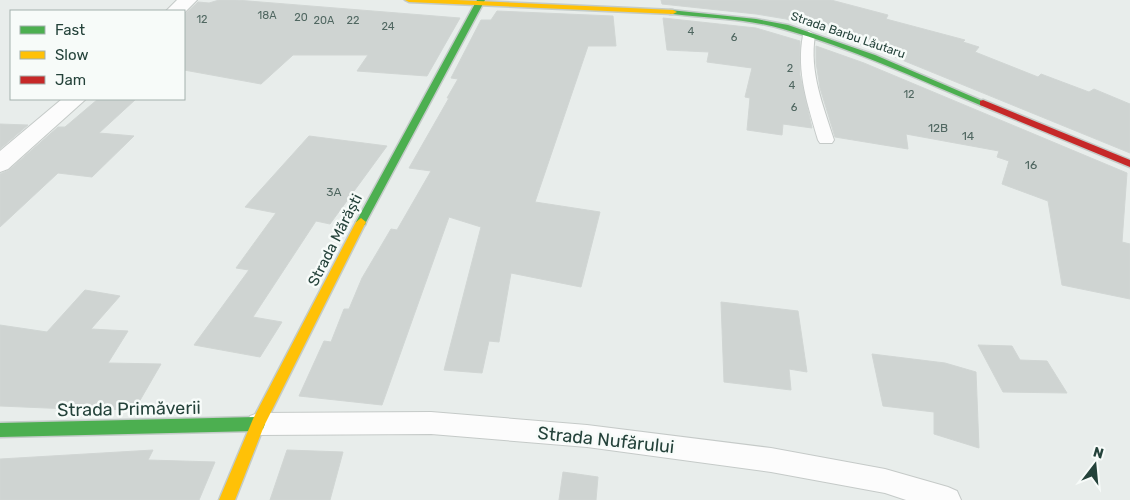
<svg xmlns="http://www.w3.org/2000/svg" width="1130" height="500" font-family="Rubik,sans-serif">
	<rect width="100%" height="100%" fill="#e8edeb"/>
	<!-- building -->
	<g fill="#cfd4d2" stroke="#d1d6d4">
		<path d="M219 0H236L460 18 427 76 357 71 368 55H293L261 84 184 70V15L198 2 209 3Z"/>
		<path d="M661 0H831L888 15 886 19 965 40 963 42 979 47 975 52 1038 77 1041 74 1089 92 1094 89 1130 104V153L880 51 786 19 756 14 662 4Z"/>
		<path d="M497 11 613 16 616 46H588L535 202 600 212 581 287 511 273 499 342 489 341 482 373 444 370 481 227 449 217 382 405 299 396 324 341 331 342 344 309H349L362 278 391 229 397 230 431 171 409 168 449 98H447L458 79 451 78 481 20H491Z"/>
		<path d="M663 18 756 28 800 41V75L812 128 783 124 782 135 747 130 750 98 745 97 752 68 707 62 709 52 667 50Z"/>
		<path d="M816 46 864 63 1127 173 1122 242 1130 244V299L1062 285 1048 201 1002 184 1009 161 997 157 999 151 906 134 908 149 835 137 820 88 816 62Z"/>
		<path d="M98 99H136L99 133 134 136 92 177 58 173 0 227V174L9 170 58 127H65Z"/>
		<path d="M0 124 28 125 0 149Z"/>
		<path d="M309 136 387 146 330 224 316 221 253 317 282 322 260 357 194 345 249 270 236 268 276 213 245 207Z"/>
		<path d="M85 290 120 296 91 329 128 331 108 363 161 364 135 409 93 410 0 406V325L47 332Z"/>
		<path d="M721 302 798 311 807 372 789 369 791 390 724 382Z"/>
		<path d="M978 345 1012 346 1020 360 1047 361 1067 393 1003 392Z"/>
		<path d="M872 354 945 363 976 372 979 448 934 434V412L883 406Z"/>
		<path d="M153 450 148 460 215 462 199 500H0V459Z"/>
		<path d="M287 450 343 452 330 500H270Z"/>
		<path d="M563 472 598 477 596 500H559Z"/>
	</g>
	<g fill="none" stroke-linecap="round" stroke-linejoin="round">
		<!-- lane casing -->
		<g stroke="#c5cac8" stroke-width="2">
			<g id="lane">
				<path d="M809 31 815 35C809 72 823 105 834 140L832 143H820L818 140C808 105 796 72 803 35Z"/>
				<path d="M431 412 587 425 771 448 885 469 948 487 957 491 961 500H906L885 493 771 472 587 447 431 434 258 435 250 432 246 424 250 416 258 413Z"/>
			</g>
		</g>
		<!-- street casing -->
		<g stroke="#c5cac8" stroke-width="2">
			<g id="street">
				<path d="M177 0H197L184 13 166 11Z"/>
				<path d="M62 99H86L8 169 0 172V151Z"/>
			</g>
		</g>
		<!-- fast casing -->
		<g stroke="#c3cbc8" stroke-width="3">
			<g id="fast">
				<path d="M477 0H485L366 222 365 225H357L356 222Z"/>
				<path d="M670 10 756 19 788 25 875 55 987 103 983 106 980 105C915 78 851 48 783 29 748 19 709 18 673 14H670Z"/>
				<path d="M258 417 263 419 265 424 263 429 258 431 0 437V423Z"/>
			</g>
		</g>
		<!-- slow casing -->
		<g stroke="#c3cbc8" stroke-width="3">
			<g id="slow">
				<path d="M405 0H456L673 10 677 12 673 14 409 2Z"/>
				<path d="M361 218 366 222 264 426 235 500H219L253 419 356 222Z"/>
			</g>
		</g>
		<!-- jam casing -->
		<g stroke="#c3cbc8" stroke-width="3">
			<path id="jam" d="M983 100 1130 160V167L980 105V101Z"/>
		</g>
		<!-- lane -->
		<use href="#lane" fill="#fcfcfc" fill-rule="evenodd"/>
		<!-- street -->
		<use href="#street" fill="#fcfcfc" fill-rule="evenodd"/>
		<!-- fast -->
		<use href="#fast" fill="#4caf50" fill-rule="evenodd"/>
		<!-- slow -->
		<use href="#slow" fill="#ffc107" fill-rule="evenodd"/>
		<!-- jam -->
		<use href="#jam" fill="#c62828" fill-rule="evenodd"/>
	</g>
	<g text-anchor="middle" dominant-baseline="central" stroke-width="5" stroke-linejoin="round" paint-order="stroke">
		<!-- far-number labels -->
		<g font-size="11" fill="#506761">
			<text x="267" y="15">18A</text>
			<text x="301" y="17">20</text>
			<text x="202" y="19">12</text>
			<text x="324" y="20">20A</text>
			<text x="353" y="20">22</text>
			<text x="388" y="26">24</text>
			<text x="691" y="31">4</text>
			<text x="734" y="37">6</text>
			<text x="790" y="68">2</text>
			<text x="792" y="85">4</text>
			<text x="909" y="94">12</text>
			<text x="794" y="107">6</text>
		</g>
		<!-- far-street labels -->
		<g font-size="12" fill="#24423a" stroke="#f7fbf9">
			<text transform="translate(848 35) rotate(19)">Strada Barbu Lăutaru</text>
		</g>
		<!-- number labels -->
		<g font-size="12" fill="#506761">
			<text x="938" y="128">12B</text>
			<text x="968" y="136">14</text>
			<text x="1031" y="165">16</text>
			<text x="334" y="192">3A</text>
		</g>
		<!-- street labels -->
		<g font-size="15" fill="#24423a" stroke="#f7fbf9">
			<text transform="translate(335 240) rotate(-63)">Strada Mărăști</text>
		</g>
		<!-- near-street labels -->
		<g font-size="18" fill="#24423a" stroke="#f7fbf9">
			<text transform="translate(129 409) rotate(-1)">Strada Primăverii</text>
			<text transform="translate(606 440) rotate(6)">Strada Nufărului</text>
		</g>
	</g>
	<!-- legend -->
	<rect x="10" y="10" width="175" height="90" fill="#f7fbf9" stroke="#a3b1ad"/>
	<rect x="20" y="26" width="25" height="8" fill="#4caf50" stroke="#a3b1ad"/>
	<text x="55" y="35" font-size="15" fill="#24423a">Fast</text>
	<rect x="20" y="51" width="25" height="8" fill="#ffc107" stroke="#a3b1ad"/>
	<text x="55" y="60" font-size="15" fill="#24423a">Slow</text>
	<rect x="20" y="76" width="25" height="8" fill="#c62828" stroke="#a3b1ad"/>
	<text x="55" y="85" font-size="15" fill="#24423a">Jam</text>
	<!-- north arrow -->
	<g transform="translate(1095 465) rotate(16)" stroke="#f7fbf9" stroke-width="4" paint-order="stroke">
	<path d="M0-4L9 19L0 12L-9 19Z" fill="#24423a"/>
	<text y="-8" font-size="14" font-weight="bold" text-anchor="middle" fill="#24423a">N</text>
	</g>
</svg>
